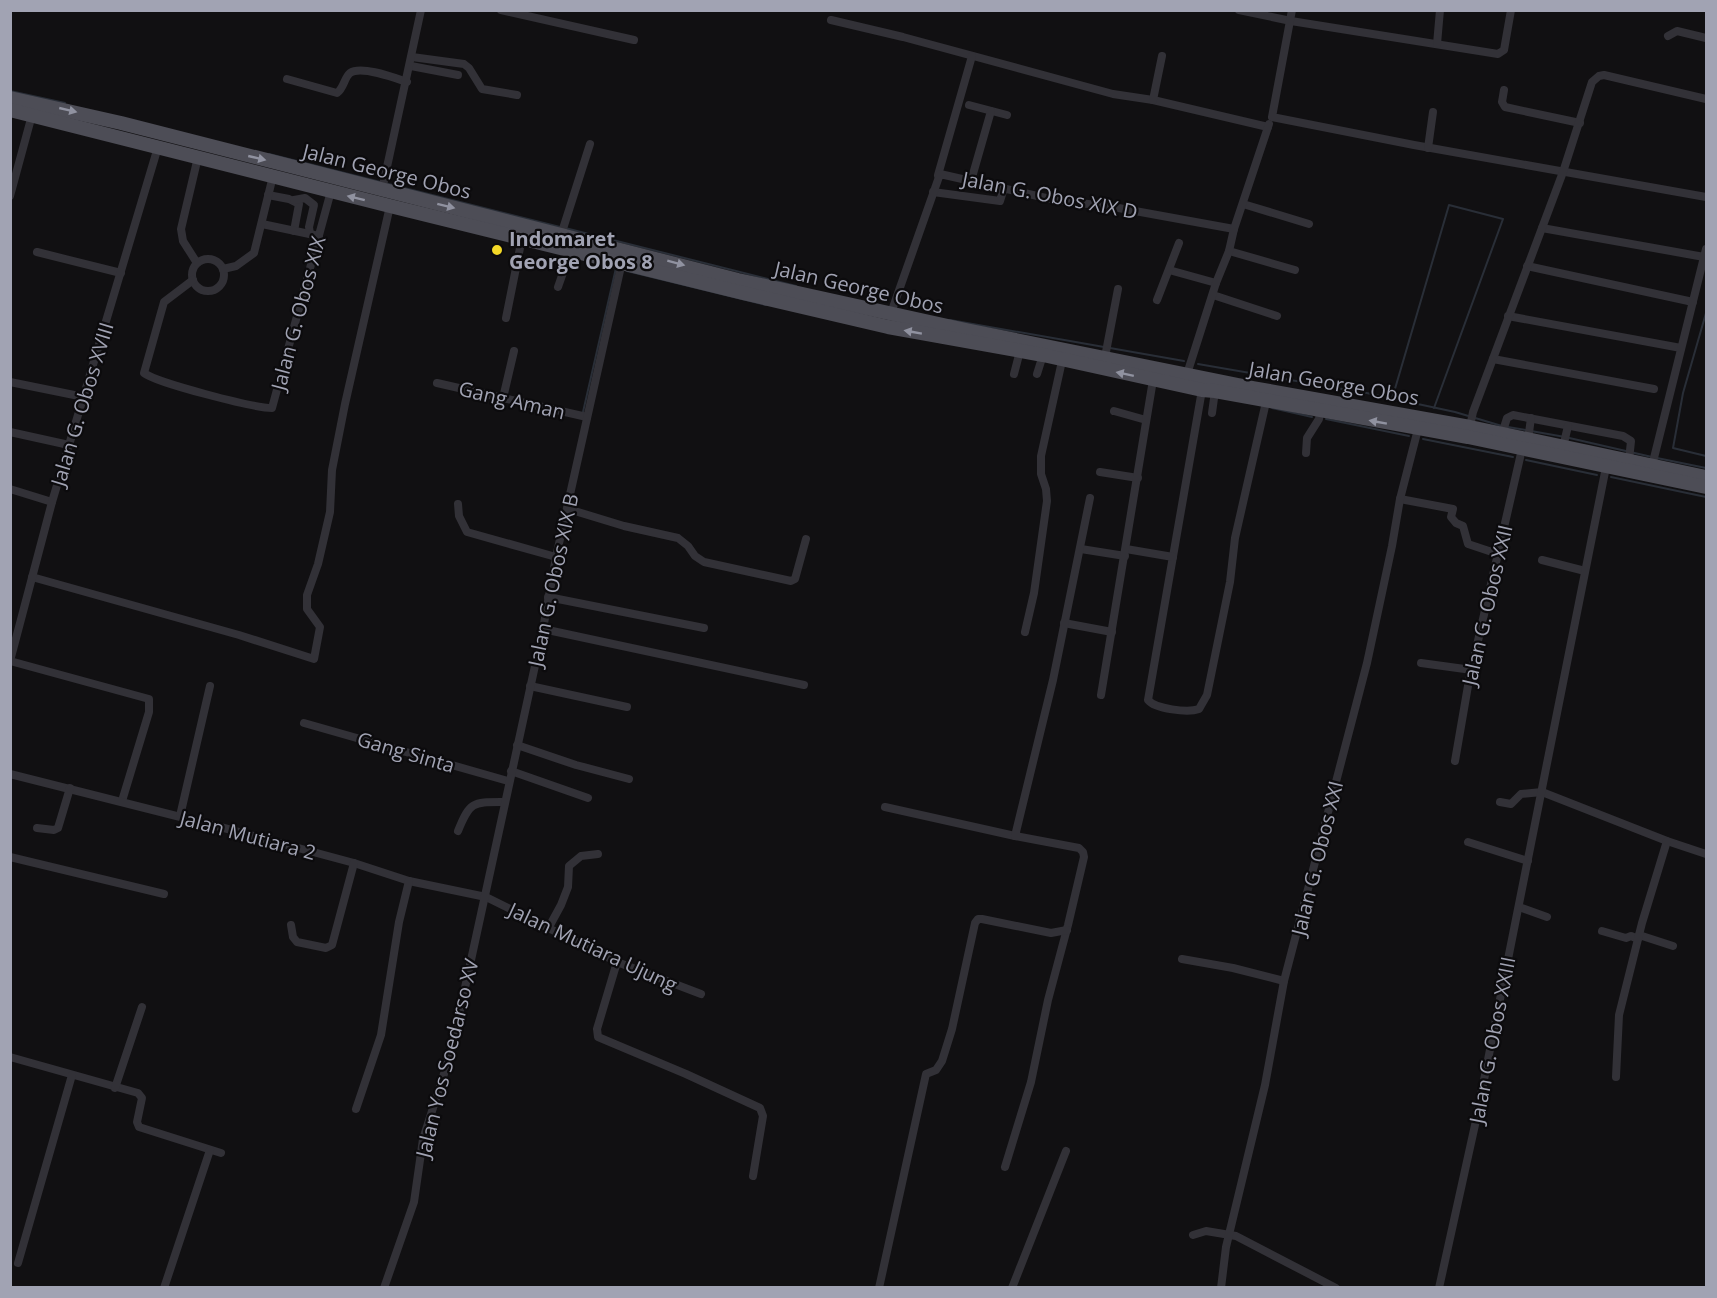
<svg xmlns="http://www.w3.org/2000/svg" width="1717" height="1298" font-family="'Open Sans',sans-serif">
	<rect width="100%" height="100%" fill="#111012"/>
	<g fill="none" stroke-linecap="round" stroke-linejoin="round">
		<!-- stream -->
		<g stroke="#292e37" stroke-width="2">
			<path d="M10 91 65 103"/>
			<path d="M269 154 560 227"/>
			<path d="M565 228 796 286"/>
			<path d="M627 271 766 305"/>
			<path d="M1706 313 1683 393 1673 448 1706 456"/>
			<path d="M950 320 1104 347"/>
			<path d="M1110 348 1184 361"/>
			<path d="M1198 364 1354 391"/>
			<path d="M1362 392 1455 412 1502 426"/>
			<path d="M1392 399 1449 205 1503 219 1434 408"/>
			<path d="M1272 408 1312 417"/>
			<path d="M583 412 616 268H613"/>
			<path d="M1326 419 1409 436"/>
			<path d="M1508 427 1526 430"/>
			<path d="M1531 431 1565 437 1652 457"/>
			<path d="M1423 439 1513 457"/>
			<path d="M1657 458 1706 468"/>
			<path d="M1526 460 1597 475"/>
			<path d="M1611 477 1706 497"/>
		</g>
		<!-- street -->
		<g stroke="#323137" stroke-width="8">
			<path d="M501 10 634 40"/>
			<path d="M1239 10 1291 21 1498 54 1504 50 1511 10"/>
			<path d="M1292 10 1272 117 1414 145 1706 197"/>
			<path d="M831 20 903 37 1113 94 1153 100 1268 127"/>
			<path d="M1668 36 1677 31 1706 38"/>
			<path d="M1437 44 1440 10"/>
			<path d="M412 57 464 64 469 68 482 89 517 95"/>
			<path d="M411 66 458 75"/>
			<path d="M287 79 337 93C344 88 344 78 350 73 361 65 395 78 407 82"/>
			<path d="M1504 90 1502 102 1505 107 1580 123"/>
			<path d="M1153 100 1162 56"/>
			<path d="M969 105 1007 115"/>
			<path d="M1428 148 1433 112"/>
			<path d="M938 175 972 56"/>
			<path d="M971 181 991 111"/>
			<path d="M382 190 421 10"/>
			<path d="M933 192 1000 201 1004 188"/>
			<path d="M268 195 289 199 299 204 294 231"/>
			<path d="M10 196 32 115"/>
			<path d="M294 200 305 198 314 205 309 227 310 234"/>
			<path d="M1243 204 1309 224"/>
			<path d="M262 224 319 236"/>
			<path d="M1542 228 1704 257"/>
			<path d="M561 235 590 144"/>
			<path d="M1229 251 1295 270"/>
			<path d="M37 252 121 273"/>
			<circle cx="208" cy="275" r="16"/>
			<path d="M197 263 183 241 181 229 198 157"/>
			<path d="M1527 266 1693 302"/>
			<path d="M223 269 236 266 254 253 273 176"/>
			<path d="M1169 270 1216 283"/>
			<path d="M193 280 164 302 144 373C157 383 254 408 272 408L331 191"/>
			<path d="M558 287 571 250"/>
			<path d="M1213 295 1277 316"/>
			<path d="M1157 300 1179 243"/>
			<path d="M891 313 940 174 1055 200 1113 207 1234 229"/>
			<path d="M1508 316 1681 348"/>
			<path d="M506 318 522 238"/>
			<path d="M1105 357 1118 289"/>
			<path d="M1493 359 1654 389"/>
			<path d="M1014 374 1020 351"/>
			<path d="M1037 374 1043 355"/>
			<path d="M1187 374 1216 283 1229 251 1234 229 1269 124"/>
			<path d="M10 382 84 397"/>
			<path d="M437 383 587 417"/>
			<path d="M1202 390 1148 700C1155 709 1188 713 1199 709L1207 695 1230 582 1235 538 1266 402"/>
			<path d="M503 398 514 351"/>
			<path d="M1114 411 1146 420"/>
			<path d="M1212 413 1215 391"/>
			<path d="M1469 431 1473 412 1563 172 1592 82 1599 76 1604 75 1706 99"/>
			<path d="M10 432 69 445"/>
			<path d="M1502 434 1507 418 1513 415 1623 436 1631 441 1629 460"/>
			<path d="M1528 440 1531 418"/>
			<path d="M1563 447 1568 426"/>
			<path d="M1306 453 1307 438 1319 419 1320 411"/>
			<path d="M1651 470 1706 249"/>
			<path d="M1100 472 1138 478"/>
			<path d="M10 489 52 502"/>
			<path d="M1400 499 1453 509 1451 517 1456 523 1463 526 1468 544 1498 554"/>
			<path d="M458 504 459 516 467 532 556 557"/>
			<path d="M568 509 624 526 678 538 688 546 695 556 704 562 791 581 795 579 806 539"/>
			<path d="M1081 549 1125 556"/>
			<path d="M1126 549 1173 557"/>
			<path d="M1542 560 1585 571"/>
			<path d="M32 577 239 635 314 659 320 627 307 609V595L318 564 330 512 332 470 345 404 390 206"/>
			<path d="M548 597 704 628"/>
			<path d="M1064 623 1112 632"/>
			<path d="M543 629 804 685"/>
			<path d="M1025 632 1034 593 1047 501 1046 489 1041 474V456L1062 361"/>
			<path d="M10 661 52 502 158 147"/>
			<path d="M10 661 149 699V712L122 801"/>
			<path d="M1421 663 1472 670"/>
			<path d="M530 686 627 707"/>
			<path d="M1101 695 1153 380"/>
			<path d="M304 723 508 781"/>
			<path d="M517 745 576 765 629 779"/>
			<path d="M1455 761 1469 680 1522 449"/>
			<path d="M511 771 588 798"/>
			<path d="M10 774 224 828 354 863 409 881 486 897 617 962 701 994"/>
			<path d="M1500 802 1511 804 1521 794 1542 792 1667 841 1706 854"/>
			<path d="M885 807 1015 836"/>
			<path d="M180 816 210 686"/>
			<path d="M37 828 54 830 58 828 70 788"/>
			<path d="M458 831C470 801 473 802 504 802"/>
			<path d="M1468 842 1528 861"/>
			<path d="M10 857 164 894"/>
			<path d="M1519 907 1547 917"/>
			<path d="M291 925 293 937 297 942 326 948 332 945 354 863"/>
			<path d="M549 927 561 905 568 887 569 866 581 856 598 854"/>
			<path d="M1602 931 1626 938 1631 936 1638 939"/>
			<path d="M1639 935 1673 946"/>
			<path d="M1182 959 1233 968 1284 981"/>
			<path d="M617 962 597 1029 598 1037 686 1074 760 1108 763 1116 753 1176"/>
			<path d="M10 1057 138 1093 142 1098 137 1122 139 1127 221 1153"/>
			<path d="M1616 1077 1619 1015 1642 923 1667 841"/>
			<path d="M115 1088 142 1007"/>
			<path d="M356 1109 381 1035 399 922 409 881"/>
			<path d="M1005 1167 1031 1082 1048 1000 1068 925 1084 857 1083 852 1079 848 1015 836 1053 680 1090 498"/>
			<path d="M1193 1235 1206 1231 1236 1236 1336 1288"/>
			<path d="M18 1263 72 1075"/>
			<path d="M164 1288 210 1150"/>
			<path d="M384 1288 414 1202 423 1139 451 1052 543 629 556 557 622 262"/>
			<path d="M879 1288 926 1074 936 1070 942 1061 952 1029 975 923 978 919H982L1051 933 1067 930"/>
			<path d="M1012 1288 1066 1151"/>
			<path d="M1221 1288 1226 1247 1265 1085 1284 981 1367 663 1392 546 1400 499 1418 429"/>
			<path d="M1439 1288 1475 1125 1606 467"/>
		</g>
		<!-- primary -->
		<g stroke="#4d4d56" stroke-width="14">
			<path d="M10 98 121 123 738 280 966 330 1253 388 1470 427 1706 477"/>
			<path d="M10 110 390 206 743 293 888 327 1043 355 1202 390 1215 391 1468 437 1706 487"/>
		</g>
	</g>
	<!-- one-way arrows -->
	<defs><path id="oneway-solid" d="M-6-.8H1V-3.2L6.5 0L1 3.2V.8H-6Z" transform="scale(1.5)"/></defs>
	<g fill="#9092a0">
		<use href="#oneway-solid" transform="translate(68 110) rotate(13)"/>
		<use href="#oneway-solid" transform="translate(257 158) rotate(13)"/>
		<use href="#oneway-solid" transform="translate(356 198) rotate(-166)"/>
		<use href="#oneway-solid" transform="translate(446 206) rotate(14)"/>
		<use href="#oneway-solid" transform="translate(676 263) rotate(15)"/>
		<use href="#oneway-solid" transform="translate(913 332) rotate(-170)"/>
		<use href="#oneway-solid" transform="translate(1125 374) rotate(-168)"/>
		<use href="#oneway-solid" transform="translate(1378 422) rotate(-170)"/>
	</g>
	<!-- markers -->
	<circle fill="#f3d827" stroke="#0c0b0d" stroke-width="2" cx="497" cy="250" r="6"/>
	<g text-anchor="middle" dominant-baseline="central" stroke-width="4.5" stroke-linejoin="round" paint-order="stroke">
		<!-- street labels -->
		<g font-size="20" fill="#a1a3b3" stroke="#0c0b0d">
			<text transform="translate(387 171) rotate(14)">Jalan George Obos</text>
			<text transform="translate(1050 195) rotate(11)">Jalan G. Obos XIX D</text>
			<text transform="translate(859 287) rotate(13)">Jalan George Obos</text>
			<text transform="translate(298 313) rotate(-75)">Jalan G. Obos XIX</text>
			<text transform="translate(1334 383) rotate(10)">Jalan George Obos</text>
			<text transform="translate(512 400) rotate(13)">Gang Aman</text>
			<text transform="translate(82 404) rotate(-73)">Jalan G. Obos XVIII</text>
			<text transform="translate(553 580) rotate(-78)">Jalan G. Obos XIX B</text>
			<text transform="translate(1487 605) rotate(-77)">Jalan G. Obos XXII</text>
			<text transform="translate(406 752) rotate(16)">Gang Sinta</text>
			<text transform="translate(248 835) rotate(15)">Jalan Mutiara 2</text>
			<text transform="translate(1317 858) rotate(-76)">Jalan G. Obos XXI</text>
			<text transform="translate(593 947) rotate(25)">Jalan Mutiara Ujung</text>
			<text transform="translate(1492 1040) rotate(-79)">Jalan G. Obos XXIII</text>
			<text transform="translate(447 1058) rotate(-76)">Jalan Yos Soedarso XV</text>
		</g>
		<!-- poi labels -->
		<g font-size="20" font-weight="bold" fill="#a1a3b3" stroke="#0c0b0d" text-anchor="start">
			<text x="509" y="238">Indomaret<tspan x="509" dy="23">George Obos 8</tspan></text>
		</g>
	</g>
	<!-- border -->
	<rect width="1717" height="1298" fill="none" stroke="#a1a3b3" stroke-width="24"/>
</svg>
